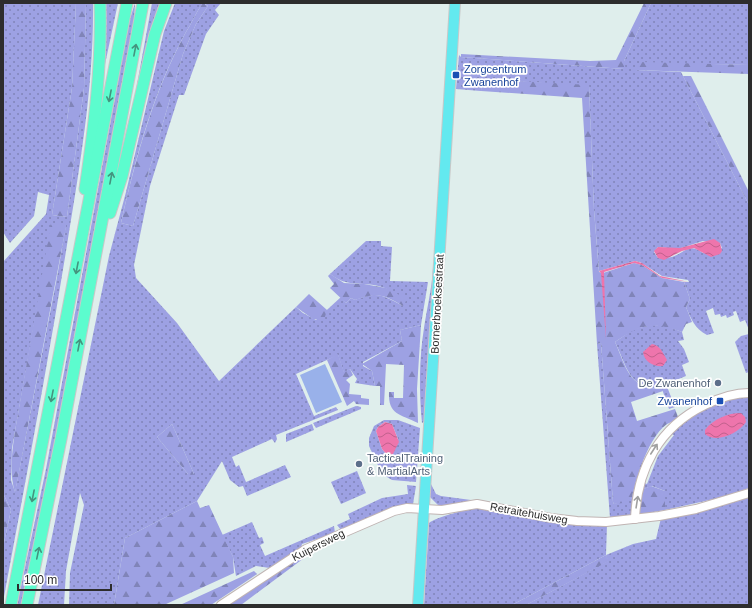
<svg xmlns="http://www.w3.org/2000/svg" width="752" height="608" font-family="Helvetica,sans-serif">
	<defs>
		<pattern id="grass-dots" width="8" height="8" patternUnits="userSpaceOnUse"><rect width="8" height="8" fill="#9da1e3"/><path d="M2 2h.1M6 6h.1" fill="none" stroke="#8084b8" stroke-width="1.8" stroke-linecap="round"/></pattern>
		<pattern id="forest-firs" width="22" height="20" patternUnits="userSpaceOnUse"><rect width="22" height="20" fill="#9da1e3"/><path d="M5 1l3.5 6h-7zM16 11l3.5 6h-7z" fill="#8084b8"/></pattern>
		<pattern id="water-waves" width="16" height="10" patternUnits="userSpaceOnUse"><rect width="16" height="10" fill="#ee75ac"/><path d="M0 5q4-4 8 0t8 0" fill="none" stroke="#c1608c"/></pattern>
	</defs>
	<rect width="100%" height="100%" fill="#dfeeec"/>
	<!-- grass -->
	<g fill="url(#grass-dots)" fill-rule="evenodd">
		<path d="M3 3H76L72 88 52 215 67 217 84 88 86 3H93C94 85 80 165 67 245 48 364 25 483 3 602V547L11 510 3 493V262L46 214 49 195 38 192 34 216 10 243 3 232ZM66 225 57 277 15 492 11 480 12 448 41 285Z"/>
		<path d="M104 3H118L101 83Z"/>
		<path d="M135 3 134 24 41 519 22 605H17L46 469 129 22Z"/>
		<path d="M152 3H162L132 112Z"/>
		<path d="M175 3H203C196 12 192 23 186 32 153 92 136 156 121 223L133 226 183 54 196 24 208 6 204 3H221L215 10 219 15 206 34 184 95H179L150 186 134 265 136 278 177 323 219 381 296 307 303 313 316 320 341 297 346 303 351 298 355 300C378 291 382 295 403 306 398 301 391 290 385 288 364 280 349 289 330 274L366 241H381V246L392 247 390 281 428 282 421 325 400 330 402 341 363 362V366L372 371 375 386 355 383 357 379 350 369 344 373 338 355 296 374 314 416 336 407 338 410 276 435 277 439 275 443 272 439 232 457 236 467 239 465 246 482 285 465 291 477 247 496 243 486 239 487 230 480 222 461 197 501 125 538 114 605H69L70 573 84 505 80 493 66 571 64 605H38L109 256 126 192 164 31ZM172 424 194 474H188L157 437Z"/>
		<path d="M651 3H749V65L695 64 636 70 681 72 749 205V330L745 320 740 322 736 311 733 312 734 315 727 318 726 315 721 317 720 314 715 315 713 308 706 311 714 333 707 335C695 329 691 319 686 307L690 299 684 282H689L688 280 662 276 640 262 635 261 599 271 594 210 589 86 482 79 481 91 456 89 459 55 461 57 624 69V61ZM703 241 720 243 722 248 703 253C688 242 685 253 672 257 668 258 662 258 658 258L654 252 658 247 678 249Z"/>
		<path d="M433 268 435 270 425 421 422 423C419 392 419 359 424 328 427 308 432 288 433 268Z"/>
		<path d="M652 325 667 326 682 332 684 340 678 341 684 349 689 362 682 365 686 376 666 384 675 407 669 409 662 389C628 389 627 366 615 342L634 329Z"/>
		<path d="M749 334V372L746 373 735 342 741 336Z"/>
		<path d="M601 343 613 502 614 504 632 498 635 483 638 484 631 517 610 518 597 344Z"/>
		<path d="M749 395V488L723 497 665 510V491L652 486 641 490 642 482 647 484 658 456 674 435 668 433 676 425 721 400Z"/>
		<path d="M356 406 361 407V409L316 428 313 423Z"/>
		<path d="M384 420H398L420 428 416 482 392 480 382 474 369 446V438L374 426ZM385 422 392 424 398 439 391 455 388 456 382 449 376 431 378 427Z"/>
		<path d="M312 424 314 430 286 442V434Z"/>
		<path d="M357 471 366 493 341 504 331 482Z"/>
		<path d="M431 484 436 494 441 496 471 500 447 506H439L430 497Z"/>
		<path d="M407 485 416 486 413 504 401 505 341 530 337 525 350 519 348 514 382 498 408 494Z"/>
		<path d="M749 496V605H526L608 561 606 555 512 605H424L429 523C434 518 470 508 478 508L607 524 606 555 633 544 656 539 661 518Z"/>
		<path d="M252 522 259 538 262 537 264 543 260 545 265 556 334 526 335 533 302 544 301 548 270 568 256 566 236 576 233 557 222 535Z"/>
	</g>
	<!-- forest -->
	<g fill="url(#forest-firs)">
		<path d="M76 3H86L84 88 67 217 52 215 72 88Z"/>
		<path d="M203 3 208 6 196 24 183 54 133 226 121 223C136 157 153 93 186 32 192 23 196 12 203 3Z"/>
		<path d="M644 3H651L624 61V69L461 57V54L590 61 616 60Z"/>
		<path d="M640 62 749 65V74L635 70Z"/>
		<path d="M683 76H691L749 192V205Z"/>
		<path d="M482 79 589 85 594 210 599 272 603 273 634 263 642 265 662 278 684 282 690 299 686 307 692 322 686 324 682 332C652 321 640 325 615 342 626 366 628 389 662 389L663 391 631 402 637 421 675 409 678 417 675 421C652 424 636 478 632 498L623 503 614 504 613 502 601 343 597 344 582 98 481 91Z"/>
		<path d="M51 223 66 225V227L15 493C9 472 12 452 15 431Z"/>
		<path d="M330 274 344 283 364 284 386 288 407 299 403 306C383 294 377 292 355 300L351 298 346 303 330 288 334 284 328 276Z"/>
		<path d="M309 294 327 310 324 320 313 319 296 307Z"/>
		<path d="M421 325 417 389 418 423C400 414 388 415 389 392H394V398H403L404 365 386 364 384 405H380V386H375L372 371 362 364 402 341 400 330Z"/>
		<path d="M338 354 344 372 350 369 353 375 346 380 350 384 349 394 361 395V398L369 399V405L356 404 354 401 347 406 327 360Z"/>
		<path d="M172 424 194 474 192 475 188 474 157 437Z"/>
		<path d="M651 486 665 491V510L642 514 640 513 641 490Z"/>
		<path d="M3 493 11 510 3 547Z"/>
		<path d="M197 501 200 508 209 505 233 557 234 573 164 605H114L125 538Z"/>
		<path d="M327 541 241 605H226L294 559Z"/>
		<path d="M606 555 609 561 526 605H512Z"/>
		<path d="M254 571 257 574 211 605H180Z"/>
	</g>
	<!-- pitch -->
	<path fill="#99b1ea" d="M325 364 342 402 316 413 300 375Z"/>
	<!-- water -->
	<g fill="url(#water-waves)">
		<path d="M714 239 720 243 722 251 720 254 711 257 694 248 682 251 664 260 658 258 654 251 658 247 680 248Z"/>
		<path d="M635 261 642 263 660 276 689 282 662 278 642 265 634 263 604 272 606 340 601 273 599 271Z"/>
		<path d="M652 344C660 345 663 353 667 360L663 366C654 367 644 362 643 352Z"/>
		<path d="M741 413 745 417 746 422C739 433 716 444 705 434V430C713 419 728 413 741 413Z"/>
		<path d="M385 422 392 424 399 442 393 454 388 456 382 449 376 431 378 427Z"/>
	</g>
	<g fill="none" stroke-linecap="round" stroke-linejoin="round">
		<!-- minor casing -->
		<g stroke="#c0b4b3" stroke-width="10">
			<g id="minor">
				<path d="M635 519C637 469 659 427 705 405 719 398 733 393 749 393"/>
				<path d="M221 605 306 549 394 511 407 508 442 510 477 504 551 518 577 521 606 522 659 516 696 509 749 493"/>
			</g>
		</g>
		<!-- major casing -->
		<g stroke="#c8c8c8" stroke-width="12">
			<path id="major" d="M418 605 455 3"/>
		</g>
		<!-- highway casing -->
		<g stroke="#c8c8c8" stroke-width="13">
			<g id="highway">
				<path d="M85 189C94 128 102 65 100 3"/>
				<path d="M110 213 122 176 155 34 166 3"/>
				<path d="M11 605 127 3"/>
				<path d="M27 605 61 439 143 3"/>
			</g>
		</g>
		<!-- minor -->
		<use href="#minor" stroke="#fff" stroke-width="8"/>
		<!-- major -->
		<use href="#major" stroke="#63e9ef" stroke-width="10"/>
		<!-- highway -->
		<use href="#highway" stroke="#5cfcce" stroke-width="11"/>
	</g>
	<!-- one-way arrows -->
	<defs><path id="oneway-shaft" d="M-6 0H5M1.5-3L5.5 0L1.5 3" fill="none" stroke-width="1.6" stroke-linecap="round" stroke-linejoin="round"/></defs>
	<g stroke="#44947e">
		<use href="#oneway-shaft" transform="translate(135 50) rotate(-79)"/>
		<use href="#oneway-shaft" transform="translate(110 96) rotate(101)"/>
		<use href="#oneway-shaft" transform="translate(111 178) rotate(-79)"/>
		<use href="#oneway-shaft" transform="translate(77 268) rotate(101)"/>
		<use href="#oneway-shaft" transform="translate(79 345) rotate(-79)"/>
		<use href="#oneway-shaft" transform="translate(52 396) rotate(101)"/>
		<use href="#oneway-shaft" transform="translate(33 496) rotate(101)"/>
		<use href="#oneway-shaft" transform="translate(38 553) rotate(-78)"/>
	</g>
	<g stroke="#a0a0a0">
		<use href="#oneway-shaft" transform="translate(654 449) rotate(-57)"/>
		<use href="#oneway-shaft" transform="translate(637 502) rotate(-81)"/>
	</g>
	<!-- markers -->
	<g fill="#1a4fb4" stroke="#fff" stroke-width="1.5">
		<rect x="452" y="71" width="8" height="8" rx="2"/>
		<rect x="716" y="397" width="8" height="8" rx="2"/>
	</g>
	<g fill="#5c6f8a" stroke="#fff" stroke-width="1.5">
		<circle cx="718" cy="383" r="4"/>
		<circle cx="359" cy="464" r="4"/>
	</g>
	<g text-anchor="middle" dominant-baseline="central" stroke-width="3.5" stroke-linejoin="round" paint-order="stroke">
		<!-- transit labels -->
		<g font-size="11" fill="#164399" stroke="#fff" text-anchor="start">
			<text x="464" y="69">Zorgcentrum<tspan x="464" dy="13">Zwanenhof</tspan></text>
			<text x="712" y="401" text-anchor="end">Zwanenhof</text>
		</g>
		<!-- street labels -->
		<g font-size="11" fill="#2d2d2d" stroke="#fff">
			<text transform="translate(437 304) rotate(-87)">Bornerbroeksestraat</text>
			<text transform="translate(529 513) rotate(10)">Retraitehuisweg</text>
			<text transform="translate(318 545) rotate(-27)">Kuipersweg</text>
		</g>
		<!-- service labels -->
		<g font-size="11" fill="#4e5e75" stroke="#fff" text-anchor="end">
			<text x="710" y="383">De Zwanenhof</text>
			<text x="367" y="458" text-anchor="start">TacticalTraining<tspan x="367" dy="13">&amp; MartialArts</tspan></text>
		</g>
	</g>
	<!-- border -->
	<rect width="752" height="608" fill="none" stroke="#2d2d2d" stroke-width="8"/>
	<!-- scale -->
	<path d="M18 584v6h93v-6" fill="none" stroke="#2d2d2d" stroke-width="2"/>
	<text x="24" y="584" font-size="12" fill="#2d2d2d" stroke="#ffffff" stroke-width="3" paint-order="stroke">100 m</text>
</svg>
